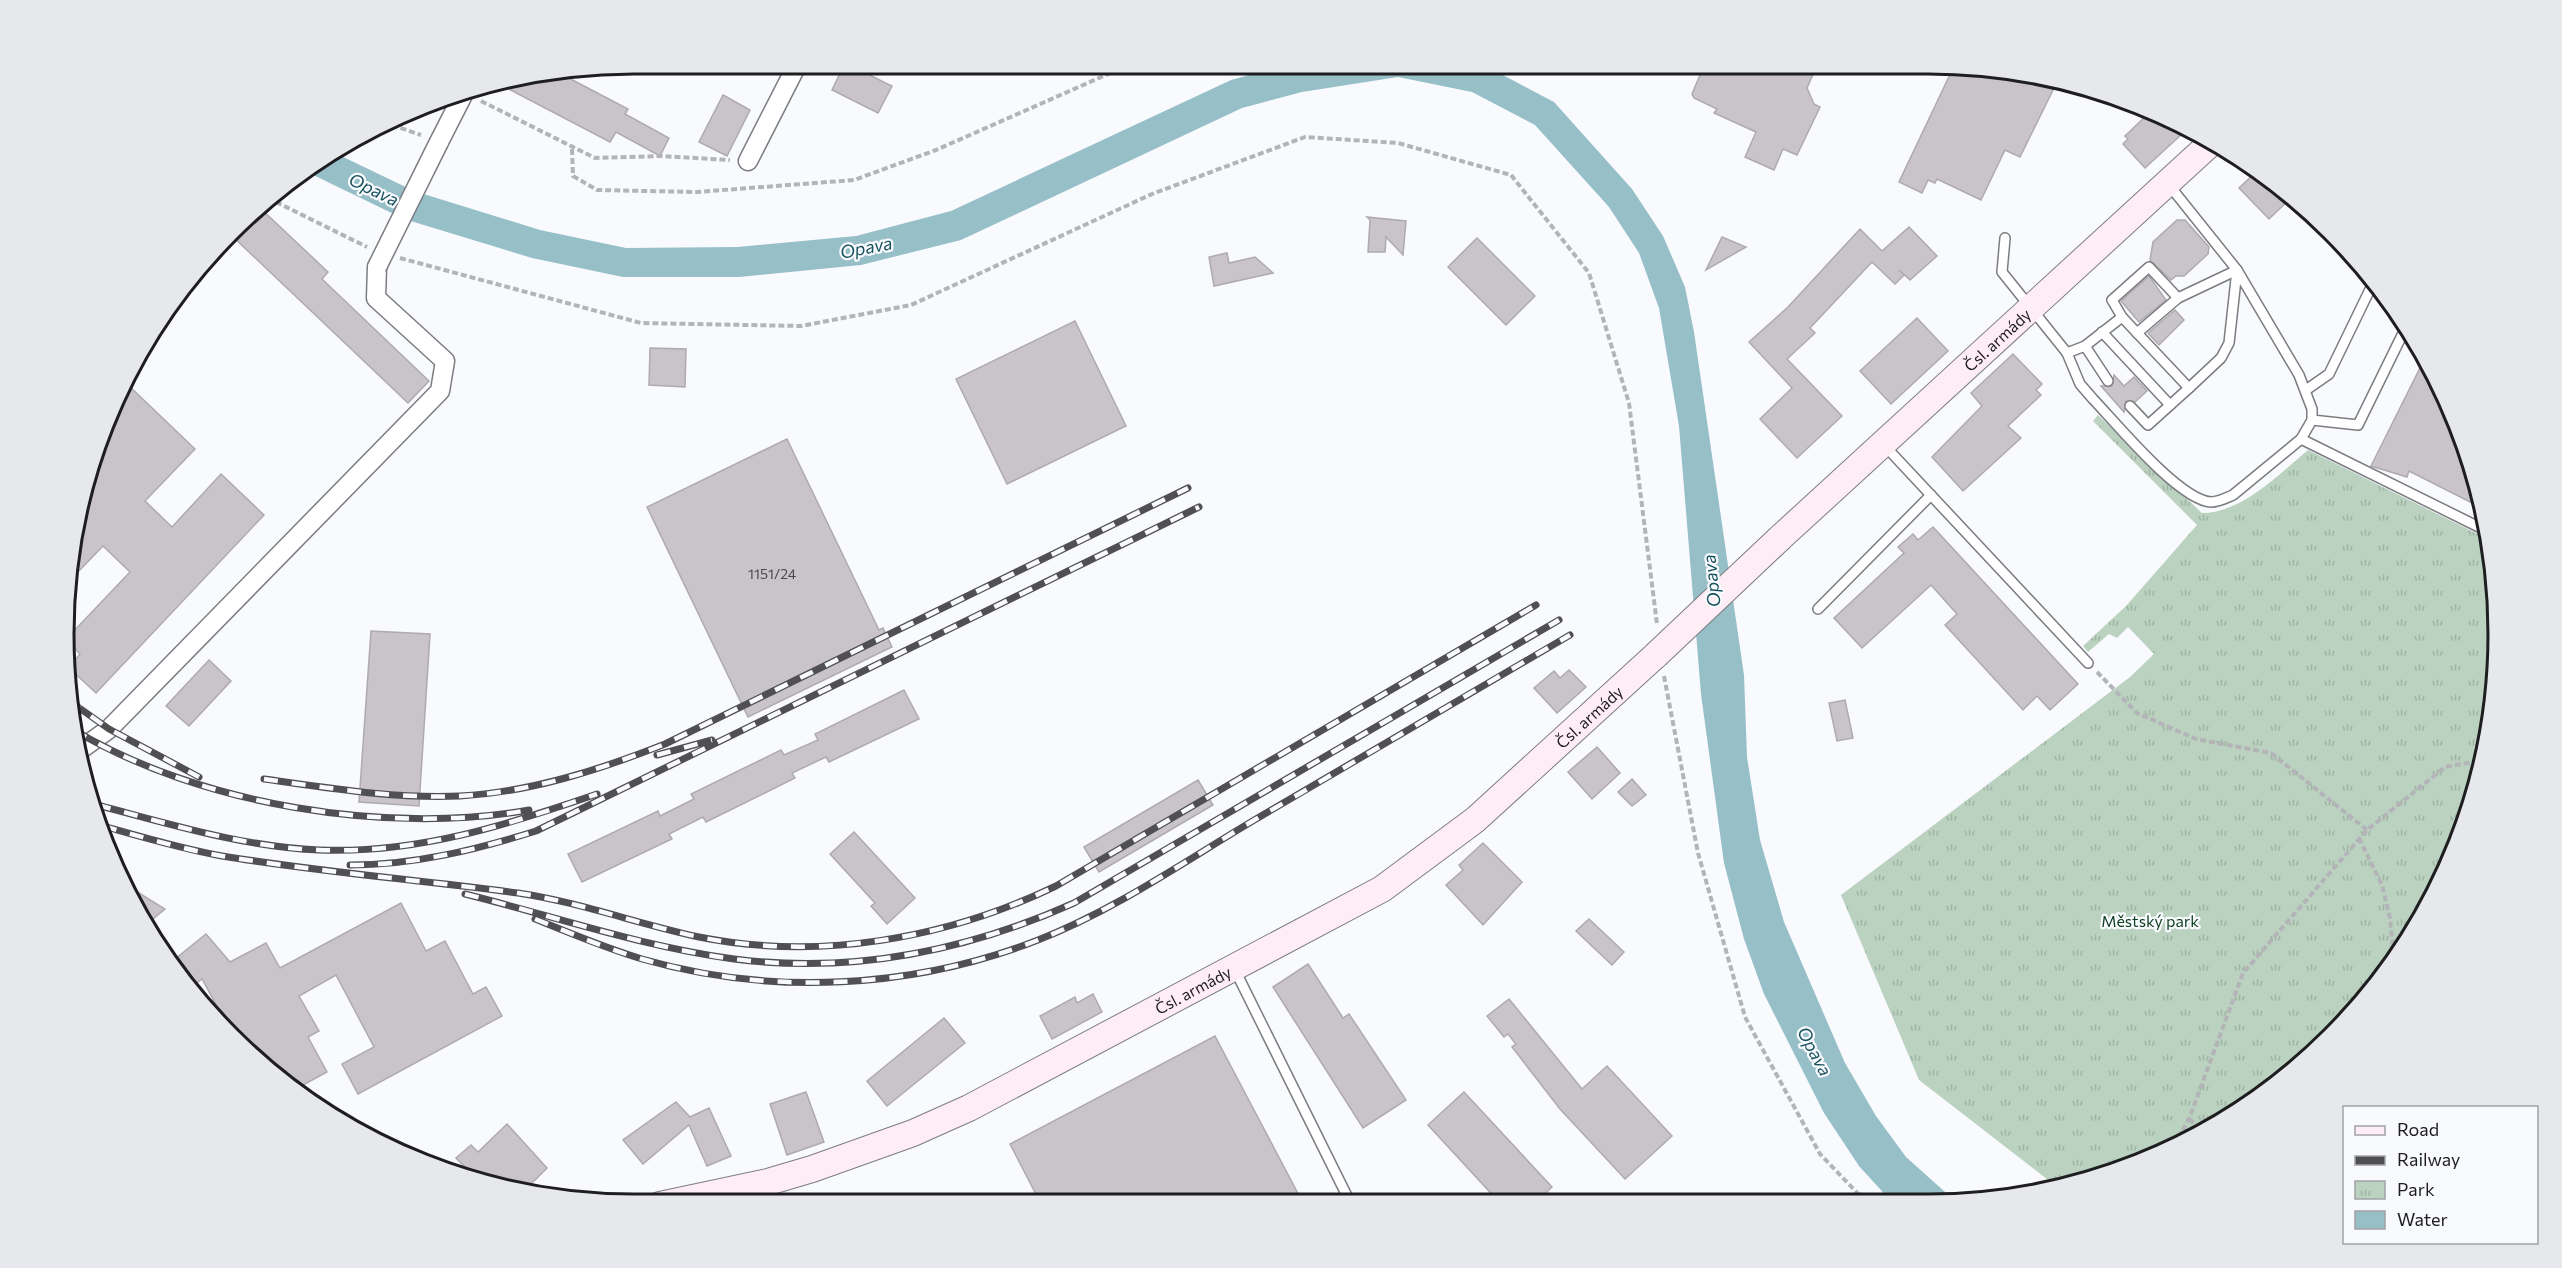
<svg xmlns="http://www.w3.org/2000/svg" width="2562" height="1268" font-family="Commissioner,sans-serif">
	<defs>
		<pattern id="park-tufts" width="24" height="20" patternUnits="userSpaceOnUse" patternTransform="scale(1.5)"><rect width="24" height="20" fill="#bbd2c0"/><path d="M3 7l-1-3M5 7V3M7 7l1-3M15 17l-1-3M17 17v-4M19 17l1-3" fill="none" stroke="#a0b4a5"/></pattern>
	</defs>
	<rect width="100%" height="100%" fill="#f9fafe"/>
	<!-- park -->
	<path fill="url(#park-tufts)" d="M2098 415 2202 513C2242 513 2278 475 2308 450L2490 540 2492 561 2490 566 2492 568 2499 634 2488 746 2455 853 2381 982 2275 1087 2146 1162 2056 1186 1919 1080 1841 895 2130 677 2154 654 2128 627 2117 638 2109 634 2088 652 2083 646 2126 606 2197 525 2093 421Z"/>
	<!-- water -->
	<path fill="#96bfc8" d="M1294 63H1480L1554 102 1632 189 1663 236 1685 287 1694 332 1744 675 1747 757 1760 840 1784 922 1845 1063 1876 1116 1906 1157 1954 1200H1890L1859 1166 1824 1113 1764 994 1744 939 1724 863 1701 694 1679 426 1659 308 1639 253 1609 207 1535 125 1472 92 1398 77 1302 92 1242 108 961 240 861 265 739 277H623L532 258 404 219 305 171 337 154 414 191 540 230 626 248 738 247 856 236 951 211 1231 80Z"/>
	<!-- building -->
	<g fill="#c8c4c7" stroke="#aeaaad" stroke-width="1.5">
		<path d="M845 63 892 86 878 113 832 90Z"/>
		<path d="M1705 63H1818L1807 88 1814 104 1820 107 1797 155 1783 149 1774 170 1745 157 1756 132 1714 113 1717 109 1694 98 1692 94Z"/>
		<path d="M1954 66 2040 74 2058 80 2020 157 2005 150 1981 200 1937 179 1935 183 1928 180 1922 193 1899 182Z"/>
		<path d="M563 75 628 109 625 114 669 138 660 156 616 132 610 142 501 85Z"/>
		<path d="M723 95 750 110 727 156 699 142Z"/>
		<path d="M2150 112 2154 116 2158 112 2169 119 2183 133 2145 168 2123 144 2128 139 2125 136Z"/>
		<path d="M2258 170 2292 197 2269 219 2239 188Z"/>
		<path d="M259 207 328 272 322 279 429 381 408 403 230 234Z"/>
		<path d="M1367 217 1406 221 1403 255 1386 237 1385 252H1368L1370 220Z"/>
		<path d="M2177 220H2185L2209 247 2208 254 2184 276H2176L2171 280 2150 260 2153 242Z"/>
		<path d="M1909 227 1937 256 1910 280 1899 270 1904 275 1895 284 1872 262 1810 328 1815 333 1787 359 1842 416 1797 458 1760 419 1792 388 1749 342 1788 307 1860 229 1882 251Z"/>
		<path d="M1722 237 1746 247 1706 270Z"/>
		<path d="M1477 238 1535 296 1506 325 1448 267Z"/>
		<path d="M1227 253 1229 263 1255 257 1273 273 1214 286 1209 257Z"/>
		<path d="M2149 276 2166 300 2139 322 2121 301Z"/>
		<path d="M2175 310 2184 320 2159 345 2148 333Z"/>
		<path d="M1917 318 1948 351 1891 404 1860 371Z"/>
		<path d="M1075 321 1126 426 1007 484 956 379Z"/>
		<path d="M650 348 686 349 685 387 649 385Z"/>
		<path d="M2013 354 2042 384 2036 390 2041 395 2008 426 2021 438 1963 491 1932 457 1982 406 1971 393Z"/>
		<path d="M2425 358 2456 416 2484 509 2409 471 2407 477 2371 466Z"/>
		<path d="M2114 375 2124 386 2134 377 2147 391 2135 402 2126 401 2124 412 2101 386H2112Z"/>
		<path d="M126 383 195 449 145 501 172 527 221 474 264 515 96 693 69 668 80 654 70 643V635L130 572 103 546 72 578 74 522Z"/>
		<path d="M787 439 879 630 883 628 892 647 748 717 647 507Z"/>
		<path d="M1933 527 2078 684 2050 710 2037 696 2023 710 1945 625 1957 614 1931 585 1862 648 1834 618 1904 553 1898 547 1913 534 1918 540Z"/>
		<path d="M371 631 430 634 419 806 359 802Z"/>
		<path d="M209 660 231 681 189 726 166 706Z"/>
		<path d="M1569 670 1586 687 1557 713 1534 688 1554 671 1560 678Z"/>
		<path d="M904 690 919 719 829 762 826 757 792 773 795 778 706 822 703 817 669 834 672 839 582 882 568 854 658 811 660 816 694 799 691 794 781 750 784 755 818 740 815 734Z"/>
		<path d="M1845 700 1853 738 1837 741 1829 703Z"/>
		<path d="M1597 747 1620 773 1592 799 1568 772Z"/>
		<path d="M1632 779 1646 795 1632 806 1618 792Z"/>
		<path d="M1198 780 1213 805 1099 872 1084 847Z"/>
		<path d="M854 832 915 898 887 924 871 906 875 903 830 854Z"/>
		<path d="M1483 843 1522 882 1483 925 1446 885 1463 870 1459 865Z"/>
		<path d="M121 882 165 909 148 923Z"/>
		<path d="M401 903 426 951 445 941 473 994 486 987 502 1016 358 1094 342 1064 374 1047 336 975 299 996 319 1031 308 1037 327 1072 294 1090 237 1043 202 979 193 986 174 960 206 934 230 962 266 943 280 968Z"/>
		<path d="M1589 919 1624 952 1612 965 1576 931Z"/>
		<path d="M1308 964 1343 1018 1349 1014 1406 1100 1363 1128 1273 987Z"/>
		<path d="M1093 994 1102 1012 1052 1039 1040 1016 1075 997 1077 1003Z"/>
		<path d="M1509 999 1582 1089 1607 1066 1672 1136 1625 1179 1560 1109 1512 1047 1516 1044 1508 1034 1504 1037 1487 1016Z"/>
		<path d="M944 1018 965 1043 887 1106 867 1081Z"/>
		<path d="M1215 1036 1303 1203 1041 1204 1010 1144Z"/>
		<path d="M806 1092 824 1142 787 1155 770 1104Z"/>
		<path d="M1464 1092 1552 1187 1536 1202H1499L1428 1125Z"/>
		<path d="M676 1102 690 1117 709 1108 731 1156 707 1166 689 1125 643 1164 623 1140Z"/>
		<path d="M507 1124 547 1168 521 1194 456 1174 464 1166 456 1158 471 1145 478 1152Z"/>
	</g>
	<g fill="none" stroke-linecap="round" stroke-linejoin="round">
		<!-- service casing -->
		<g stroke="#7c7d81" stroke-width="12">
			<g id="service">
				<path d="M2005 238 2002 272 2067 353 2085 346 2122 317"/>
				<path d="M2178 298 2149 267 2112 300 2122 317 2189 388 2221 358 2229 343 2237 270"/>
				<path d="M2102 332 2170 405"/>
				<path d="M2137 333 2178 298 2237 270 2169 185"/>
				<path d="M2085 346 2108 381"/>
				<path d="M2067 353 2080 384 2093 399C2116 423 2179 500 2211 502 2219 502 2226 498 2233 495L2301 439 2312 420V409L2299 375 2237 270"/>
				<path d="M2306 390 2329 374 2374 281"/>
				<path d="M2130 406 2148 425 2189 388"/>
				<path d="M2312 420 2358 425 2407 325"/>
				<path d="M2301 439 2489 532"/>
				<path d="M1885 446 2088 663"/>
				<path d="M1818 609 1931 495"/>
				<path d="M1234 968 1350 1202"/>
			</g>
		</g>
		<!-- minor casing -->
		<g stroke="#7c7d81" stroke-width="21">
			<g id="minor">
				<path d="M439 142 465 91"/>
				<path d="M748 161 798 63"/>
				<path d="M80 750 109 729 440 391 445 361 376 298 377 267"/>
			</g>
		</g>
		<!-- secondary casing -->
		<g stroke="#7c7d81" stroke-width="28">
			<g id="secondary">
				<path id="s1" d="M1780 538 2212 142"/>
				<path id="s2" d="M660 1205 768 1182 812 1169 913 1133 969 1108 1382 889 1475 820 1656 655"/>
			</g>
		</g>
		<!-- path -->
		<g stroke="#b3b4b7" stroke-width="4" stroke-dasharray="6 3" stroke-linecap="butt">
			<path d="M481 101 595 158 660 156 730 160"/>
			<path d="M392 125 421 135"/>
			<path d="M572 149 573 176 597 190 697 192 854 180 936 150 1133 63"/>
			<path d="M268 198 367 247"/>
			<path d="M400 258 641 323 801 326 911 305 1152 194 1305 137 1398 143 1511 175 1589 273 1629 403 1657 624"/>
			<path d="M2097 672 2137 713 2196 739 2271 753 2367 830"/>
			<path d="M1664 676 1698 853 1745 1017 1820 1154 1865 1201"/>
			<path d="M2359 838 2382 885 2390 918 2394 960"/>
			<path d="M2189 1119 2202 1130"/>
			<path d="M2174 1146 2189 1119 2243 973 2367 830 2445 767 2484 760"/>
		</g>
		<!-- service -->
		<use href="#service" stroke="#fff" stroke-width="9"/>
		<!-- minor -->
		<use href="#minor" stroke="#fff" stroke-width="18"/>
		<!-- secondary -->
		<use href="#secondary" stroke="#feedf4" stroke-width="26"/>
		<!-- rail casing -->
		<g stroke="#505053" stroke-width="7">
			<g id="rail">
				<path d="M68 700 109 729 199 777"/>
				<path d="M74 730C199 805 387 835 529 810"/>
				<path d="M657 755 712 740"/>
				<path d="M264 779C329 788 395 799 460 796 531 792 599 770 665 744L1188 488"/>
				<path d="M97 805C170 824 244 847 319 850 417 854 507 825 597 794"/>
				<path d="M103 826C142 837 182 849 222 856 320 872 420 880 518 893 579 902 638 924 699 937 819 961 946 939 1056 886L1536 605"/>
				<path d="M350 865C414 865 475 850 536 831L1199 507"/>
				<path d="M465 894C554 916 643 947 734 959 852 974 967 951 1074 903L1559 620"/>
				<path d="M535 919C570 933 605 948 642 959 771 996 913 989 1038 940 1115 910 1185 861 1256 819 1361 758 1465 696 1570 635"/>
			</g>
		</g>
		<!-- rail -->
		<use href="#rail" stroke="#f9fafe" stroke-width="4.5" stroke-dasharray="14" stroke-linecap="butt"/>
		<!-- minor-bridge casing -->
		<g stroke="#7c7d81" stroke-width="21" stroke-linecap="butt">
			<path id="minor-bridge" d="M377 267 439 142"/>
		</g>
		<!-- secondary-bridge casing -->
		<g stroke="#7c7d81" stroke-width="28" stroke-linecap="butt">
			<path id="secondary-bridge" d="M1656 655 1780 538"/>
		</g>
		<!-- minor-bridge -->
		<use href="#minor-bridge" stroke="#fff" stroke-width="18"/>
		<!-- secondary-bridge -->
		<use href="#secondary-bridge" stroke="#feedf4" stroke-width="26"/>
	</g>
	<g text-anchor="middle" dominant-baseline="central" stroke-width="4.5" stroke-linejoin="round" paint-order="stroke">
		<!-- number labels -->
		<g font-size="14" fill="#48484a">
			<text x="772" y="573">1151/24</text>
		</g>
		<!-- street labels -->
		<g font-size="16" fill="#1e1e20" stroke="#f9fafe">
			<text stroke="none"><textPath href="#s1" startOffset="294">Čsl. armády</textPath></text>
			<text stroke="none"><textPath href="#s2" startOffset="1062">Čsl. armády</textPath></text>
			<text stroke="none"><textPath href="#s2" startOffset="578">Čsl. armády</textPath></text>
		</g>
		<!-- park labels -->
		<g font-size="16" fill="#104122" stroke="#f9fafe">
			<text x="2150" y="920">Městský park</text>
		</g>
		<!-- water labels -->
		<g font-size="18" font-style="italic" fill="#18535d" stroke="#f9fafe">
			<text transform="translate(374 189) rotate(26)">Opava</text>
			<text transform="translate(866 247) rotate(-11)">Opava</text>
			<text transform="translate(1711 581) rotate(-96)">Opava</text>
			<text transform="translate(1815 1051) rotate(62)">Opava</text>
		</g>
	</g>
	<!-- crop -->
	<path d="M0 0H2562V1268H0ZM634 74H1928A560 560 0 0 1 2488 634V634A560 560 0 0 1 1928 1194H634A560 560 0 0 1 74 634V634A560 560 0 0 1 634 74Z" fill="#e7e8ec" fill-rule="evenodd"/>
	<path fill="none" stroke="#1e1e20" stroke-width="3" d="M634 74H1928A560 560 0 0 1 2488 634V634A560 560 0 0 1 1928 1194H634A560 560 0 0 1 74 634V634A560 560 0 0 1 634 74Z"/>
	<!-- legend -->
	<rect x="2343" y="1106" width="195" height="138" fill="#f9fafe" stroke="#a1a2a5" stroke-width="1.5"/>
	<rect x="2355" y="1126" width="30" height="9" fill="#feedf4" stroke="#a1a2a5" stroke-width="1.5"/>
	<text x="2397" y="1136" font-size="18" fill="#1e1e20">Road</text>
	<rect x="2355" y="1156" width="30" height="9" fill="#505053" stroke="#a1a2a5" stroke-width="1.5"/>
	<text x="2397" y="1166" font-size="18" fill="#1e1e20">Railway</text>
	<rect x="2355" y="1181" width="30" height="18" fill="url(#park-tufts)" stroke="#a1a2a5" stroke-width="1.5"/>
	<text x="2397" y="1196" font-size="18" fill="#1e1e20">Park</text>
	<rect x="2355" y="1211" width="30" height="18" fill="#96bfc8" stroke="#a1a2a5" stroke-width="1.5"/>
	<text x="2397" y="1226" font-size="18" fill="#1e1e20">Water</text>
</svg>
